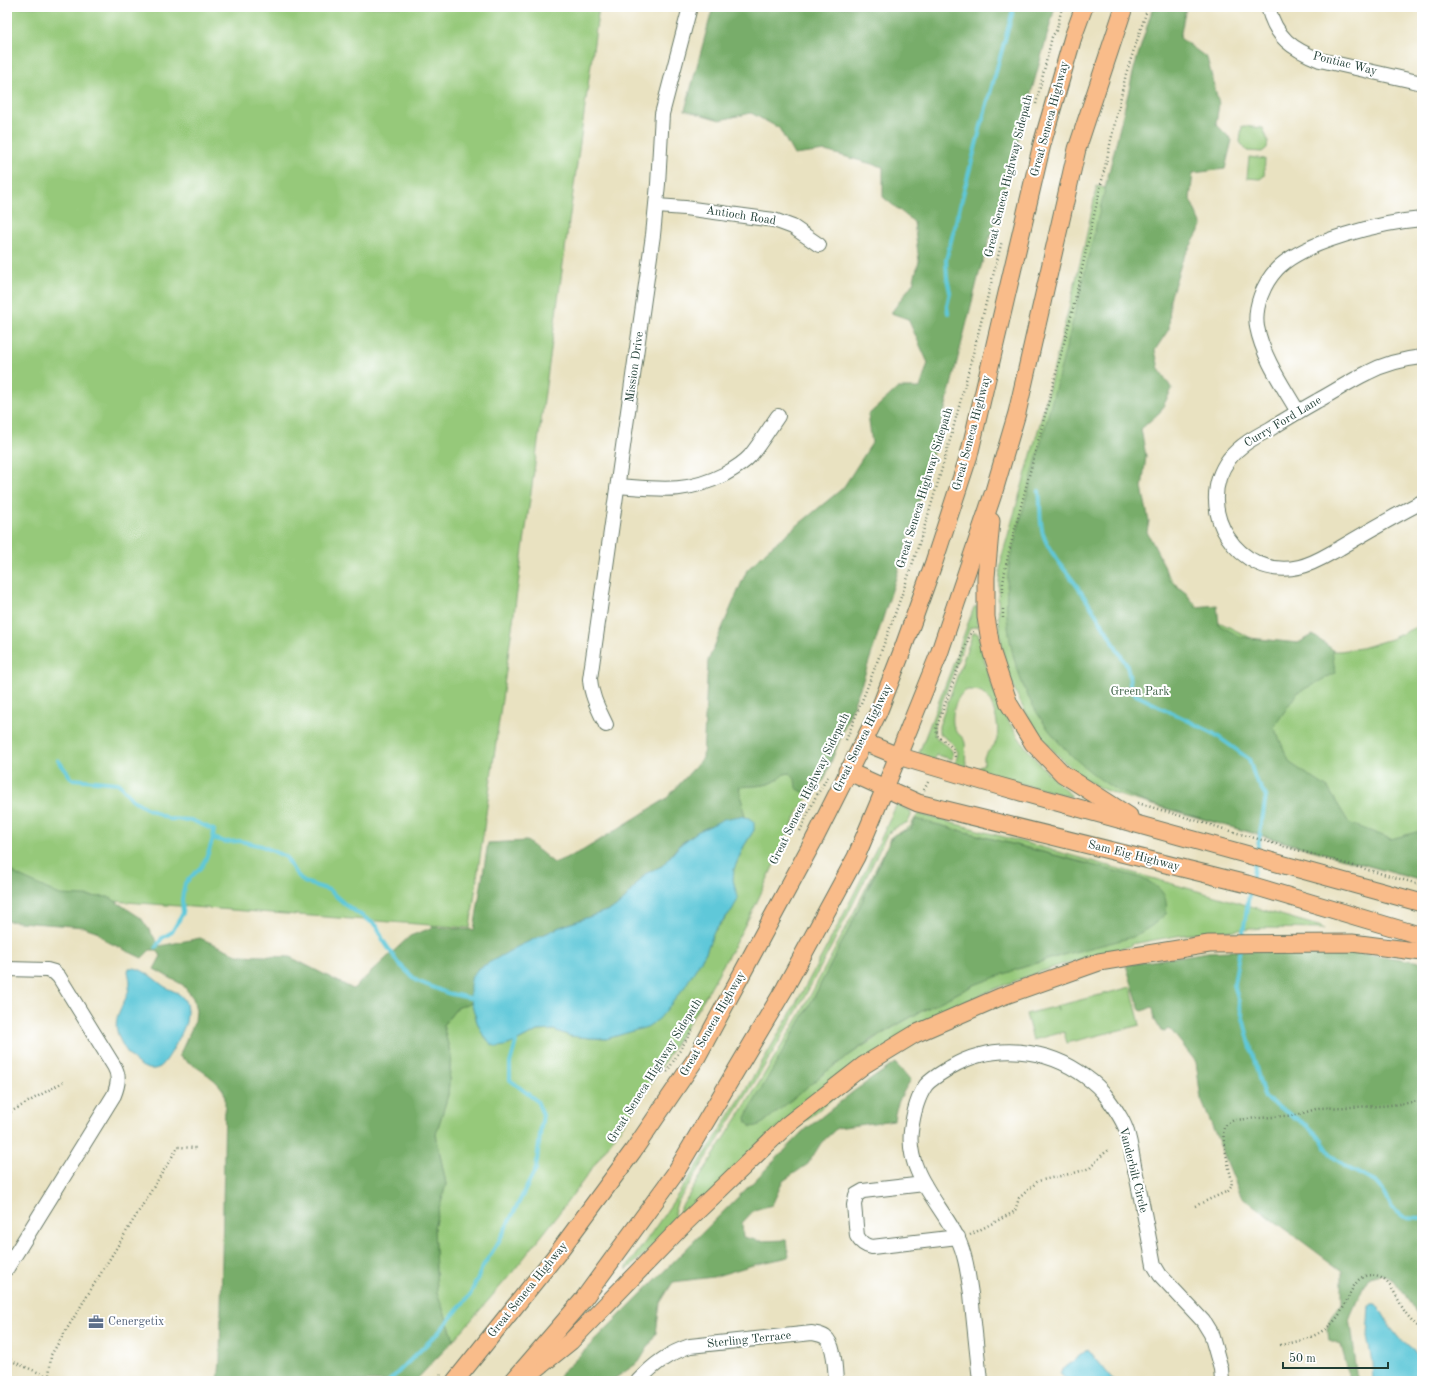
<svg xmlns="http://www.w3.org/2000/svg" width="1429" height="1388" font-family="'Old Standard TT',serif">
	<rect width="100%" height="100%" fill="#fff"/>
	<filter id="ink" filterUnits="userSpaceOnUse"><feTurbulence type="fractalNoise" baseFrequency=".025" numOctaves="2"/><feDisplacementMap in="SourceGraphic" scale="8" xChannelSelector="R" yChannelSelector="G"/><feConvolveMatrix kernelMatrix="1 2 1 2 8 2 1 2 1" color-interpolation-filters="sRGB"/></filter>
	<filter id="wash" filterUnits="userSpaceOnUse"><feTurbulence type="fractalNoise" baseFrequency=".012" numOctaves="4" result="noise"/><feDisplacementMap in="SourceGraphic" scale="16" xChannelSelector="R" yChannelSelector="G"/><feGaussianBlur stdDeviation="0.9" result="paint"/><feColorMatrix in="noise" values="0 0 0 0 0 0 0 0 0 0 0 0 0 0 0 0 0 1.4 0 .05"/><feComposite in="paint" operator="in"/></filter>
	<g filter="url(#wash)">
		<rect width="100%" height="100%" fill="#e9e2c1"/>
		<!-- green -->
		<g fill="#96c97a" stroke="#5a8357" fill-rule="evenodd">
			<path d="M7 7H599L470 928 7 893Z"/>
			<path d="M1242 126 1263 128 1268 141 1267 148 1262 152 1247 151 1240 142Z"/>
			<path d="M1249 157 1265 159 1264 176 1260 179 1247 178Z"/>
			<path d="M1097 186 1166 202 1129 469 1150 545 1161 565 1173 581 1199 608 1217 621 1251 638 1316 651H1340L1361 648 1391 639 1422 624V881L1128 798C1116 794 1102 790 1091 783 1076 774 1062 760 1050 747 1003 692 991 626 1002 556L1041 420 1084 247Z"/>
			<path d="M976 606 977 607 978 626 970 628 936 718C926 749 958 740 952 759L936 755 934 760 920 755 919 753 951 670 974 607Z"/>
			<path d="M973 633H977L979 635C991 704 1019 749 1071 795V797L955 766 958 752 952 743 939 733V726ZM968 690C973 690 979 690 983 693 994 701 1000 727 997 739 995 747 988 750 984 757V764L977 769 968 767 966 765C965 758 966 750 965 743 964 736 956 734 954 728 950 716 956 693 968 690Z"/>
			<path d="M791 773 805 793 814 790 800 808 755 906 731 951 705 997 653 1080 627 1119 583 1181 547 1229 511 1274 454 1340 437 1292 434 1227 446 1184 436 1134 448 1095 451 1056 443 1025 457 1008 472 1002 477 1022 516 1042 537 1031 554 1030 570 1036 590 1038 606 1039 623 1034 695 970 706 952 714 932 732 910 737 895 733 880 734 869 744 846 754 830 749 818 745 817 739 787C757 785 771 788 784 774Z"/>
			<path d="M897 805 911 811V816L908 822 893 829 886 836C855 901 823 965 787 1028 753 1087 715 1145 677 1203L674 1213 678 1223 627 1270V1267C732 1123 822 968 896 806Z"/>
			<path d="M919 814C1054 850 1189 888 1322 927L1324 929 1264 928 1210 932 1182 935 1132 944V946C1061 962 999 984 934 1017L684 1218 679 1215 680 1209 753 1093 800 1015 846 928 892 836 910 827 915 818ZM916 819 1090 864 1063 955C1033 964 1003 973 974 985 963 990 952 996 941 1001 877 1034 817 1074 763 1123L783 1052 814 997 851 925 891 839 895 834 911 829Z"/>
			<path d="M1131 987 1140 1025 1067 1043 1064 1032 1033 1040 1026 1014 1057 1006 1058 1011 1057 1006Z"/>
		</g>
		<!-- forest -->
		<g fill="#78ad6a" stroke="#4c754f">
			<path d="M713 7H1055L1000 205 980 270 943 417 911 531 863 680 824 780 814 790 805 793 796 788 795 779 790 773 784 774C771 788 757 785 739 787L745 817 740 816 710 826 697 832 679 845 662 866 645 874 626 898 615 908 560 927 517 947 478 969 470 998 472 1002 457 1008 443 1025 451 1056 448 1095 436 1134 446 1184 434 1227 437 1292 454 1340 415 1381H218L220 1362 225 1102C225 1099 225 1093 223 1090 214 1076 192 1065 179 1056L195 1021 196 1010 193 998 183 985 154 969 161 956 157 950H150L142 958 106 941 96 931 84 927 7 921V868L19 876 60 895 109 897 141 918 160 946 200 938 239 955 290 957 353 989 410 936 434 927 474 930 488 843 527 841 554 863 582 851 666 799 703 758 708 661 747 570 766 551 843 488 872 443 868 415 898 388H920L928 363 908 319 891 313 913 283 919 261 914 222 883 197V167L825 151 794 155 779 128 751 113 720 120 685 110Z"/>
			<path d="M1153 7H1186L1180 38 1207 58 1219 104 1216 124 1232 140 1225 169 1193 173 1190 199 1202 226 1182 261 1170 299 1169 329 1155 350 1159 369 1172 389 1160 412 1141 429 1146 456 1142 488 1149 521 1147 532 1164 565 1168 579 1187 594 1195 607 1217 605 1219 625 1240 637 1298 643 1313 635 1332 649 1335 673 1297 693 1274 727 1290 763 1328 788 1349 823 1391 839 1420 831 1422 834V881L1158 806C1145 802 1131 797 1118 791 1101 781 1085 768 1070 754 1017 702 998 632 1010 559L1070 333 1135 65Z"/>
			<path d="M916 819 1138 877C1157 885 1169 891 1166 914L1150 927 1133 937 1063 955 1021 968 974 985 918 1013 872 1039 827 1071 763 1123 757 1126 751 1127 747 1123 746 1118 750 1109 814 997 851 925 891 839 895 834 911 829Z"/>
			<path d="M1290 948 1353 952 1422 962V1319L1394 1280 1381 1274 1369 1277 1363 1287 1350 1317 1358 1381H1348V1371L1341 1345 1329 1341C1327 1322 1327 1317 1342 1304V1271L1241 1196 1201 1099 1196 1062 1171 1030 1168 1029 1165 1032 1161 1031 1155 1020 1153 1008 1152 1007 1143 1011 1140 1010 1126 965 1208 952Z"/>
			<path d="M895 1063 911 1080C902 1093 896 1104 894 1120L837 1128 821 1143 808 1164 783 1181 772 1205 754 1210 742 1223 743 1237 760 1241 787 1240 789 1257 753 1265 713 1277 673 1282 660 1303 656 1334 639 1362 611 1381H554L805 1130 854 1091Z"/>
		</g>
		<!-- water -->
		<g fill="#5ec8d9" stroke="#3e8286">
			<path d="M740 816 749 818 754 822V830L744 846 734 869 733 880 737 895V901L732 910 714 931 706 952 684 988 659 1019 647 1027 606 1039 590 1038 570 1036 554 1030 537 1031 516 1042 505 1046 497 1047 491 1044 483 1035 477 1022 470 998V985L472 976 478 969 517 947 560 927 615 908 626 898 645 874 662 866 680 845 697 832 710 826 724 819Z"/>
			<path d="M129 968C140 966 153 978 161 984 169 991 180 991 185 1001 188 1008 187 1016 186 1022 184 1030 167 1063 160 1067 141 1078 120 1046 117 1031 113 1014 126 1004 129 988 131 982 129 977 128 971Z"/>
			<path d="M1373 1304H1377L1390 1326 1403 1342 1422 1358V1381H1373L1372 1362 1367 1336 1369 1306Z"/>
			<path d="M1088 1349 1114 1381H1067L1060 1372Z"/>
		</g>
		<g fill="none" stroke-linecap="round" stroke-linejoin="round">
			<!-- stream -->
			<g stroke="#5ec8d9" stroke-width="4">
				<path d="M948 313 947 306 950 292 947 278 946 260 982 122 1014 7"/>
				<path d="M1039 491C1041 505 1039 520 1043 534 1050 555 1067 571 1079 589 1094 611 1109 634 1121 656 1124 660 1127 665 1128 670 1132 682 1126 683 1136 695L1213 733 1249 759 1255 778 1266 796 1257 853"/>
				<path d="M58 760 72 779 118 783 132 799 144 807 169 819 191 820 214 830 213 838 225 842 240 841 262 846 286 857 294 871 304 882 329 890 346 905 377 926 383 940 398 963 417 981 447 993 470 998"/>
				<path d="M1252 882 1255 861"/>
				<path d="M1242 939 1250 889"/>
				<path d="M156 947 162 938 172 932 183 913 182 899 185 883 203 865 209 851 213 838"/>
				<path d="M1240 948 1234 984 1261 1086 1265 1098 1308 1126 1320 1138 1332 1156 1346 1167 1375 1182 1384 1192 1392 1208 1404 1217 1422 1218"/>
				<path d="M389 1381 438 1333 470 1295 483 1266 499 1241 536 1169 541 1127 543 1115 537 1101 510 1080V1063L516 1042"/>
			</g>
		</g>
	</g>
	<g filter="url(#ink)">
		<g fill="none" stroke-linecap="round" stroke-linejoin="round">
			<!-- minor casing -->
			<g stroke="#667765" stroke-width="16">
				<g id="minor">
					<path d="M1268 7C1276 38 1292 49 1320 60L1422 83"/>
					<path d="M657 206 685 208 774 220 793 227 819 245"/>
					<path d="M1422 357C1403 359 1384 364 1367 373 1350 381 1334 392 1317 401 1301 410 1286 419 1270 429 1255 437 1240 445 1229 459 1192 509 1239 581 1299 567 1314 564 1327 555 1340 548 1367 532 1394 516 1422 502"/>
					<path d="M1298 412C1283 386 1263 358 1257 327 1254 307 1263 284 1277 269 1304 241 1384 222 1422 219"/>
					<path d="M618 486C659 489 686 494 725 474 734 469 743 464 750 456 760 444 769 429 778 416"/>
					<path d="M606 725C599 710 591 696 590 679L653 235 658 184 662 114 690 7"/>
					<path d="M7 969 47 970 54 972 59 977 114 1066C120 1076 118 1085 114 1095L7 1268"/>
					<path d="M924 1184 863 1191 856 1195 854 1205 857 1236C861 1243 865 1246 872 1247L958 1237"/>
					<path d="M638 1381C654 1364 669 1353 690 1346L812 1333C817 1334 821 1334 825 1337 835 1344 835 1370 836 1381"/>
					<path d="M980 1381C977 1352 974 1323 971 1294 968 1275 966 1255 957 1237 940 1203 906 1173 911 1131 913 1115 917 1098 926 1085 932 1078 943 1072 951 1067 994 1042 1048 1048 1086 1077 1093 1082 1101 1089 1106 1096 1114 1107 1123 1119 1127 1132 1131 1144 1132 1157 1135 1170 1142 1201 1148 1233 1154 1265L1160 1275 1203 1321 1211 1334 1221 1369 1222 1381"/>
				</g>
			</g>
			<!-- major casing -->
			<g stroke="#667765" stroke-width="19">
				<g id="major">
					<path d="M991 521 986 577V617L992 653 1009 704 1033 743 1063 774 1129 816"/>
					<path d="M864 742 898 756 999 786 1422 903"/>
					<path d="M847 771 918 803 1247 884 1422 936"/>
					<path d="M526 1377 571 1341 685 1223 787 1125 864 1065 915 1034 1000 997 1099 962 1209 944 1352 943 1422 952"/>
					<path d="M455 1381 557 1254 633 1151 697 1057 815 838 878 713 901 654 934 562 969 455 1042 144 1073 37 1084 7"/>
					<path d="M513 1381 582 1301 674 1175 785 988 856 857 885 788 939 654 994 491 1017 413 1077 149 1124 7"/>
				</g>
			</g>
			<!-- path -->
			<g stroke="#667765" stroke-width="2.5" stroke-dasharray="1 3" stroke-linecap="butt">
				<path d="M1036 104 1052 37 1057 29 1062 7"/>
				<path d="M1003 596V583L1008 555 1072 313 1126 74 1148 7"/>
				<path d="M1003 609V620"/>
				<path d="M846 740C872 677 896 614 917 550 950 449 975 344 1002 241"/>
				<path d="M955 757C954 746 946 742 938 737L936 729 971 632 974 631"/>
				<path d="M924 790 929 780"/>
				<path d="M1138 803 1244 835 1422 885"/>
				<path d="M800 831 815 798 829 775"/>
				<path d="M667 1072 692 1030"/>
				<path d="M7 1114 63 1082"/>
				<path d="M1195 1206 1228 1191 1231 1187 1232 1182C1230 1171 1221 1137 1224 1128 1226 1124 1230 1122 1234 1120L1297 1115 1319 1108 1381 1106 1408 1103 1422 1100"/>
				<path d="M970 1235 1012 1213 1015 1211 1019 1198 1038 1181 1074 1173 1090 1168 1102 1155 1110 1149"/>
				<path d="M1280 1345C1297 1342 1315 1338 1329 1326 1334 1322 1339 1316 1342 1310 1351 1296 1355 1266 1381 1278 1392 1283 1399 1303 1405 1312 1410 1319 1416 1325 1422 1330"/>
				<path d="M7 1359 49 1377 51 1355 178 1147 196 1148"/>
				<path d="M435 1381 441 1374"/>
			</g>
			<!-- minor -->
			<use href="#minor" stroke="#fff" stroke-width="14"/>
			<!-- major -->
			<use href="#major" stroke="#f9bc8a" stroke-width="17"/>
		</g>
	</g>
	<!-- icons -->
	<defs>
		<g id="office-bare" transform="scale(1.2)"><path d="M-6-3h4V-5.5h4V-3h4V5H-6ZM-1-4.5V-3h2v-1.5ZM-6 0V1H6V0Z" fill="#5c6f8a" stroke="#fff" stroke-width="2.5" paint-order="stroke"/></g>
	</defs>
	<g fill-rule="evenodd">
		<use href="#office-bare" x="96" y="1322"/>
	</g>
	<g text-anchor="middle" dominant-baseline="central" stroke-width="4" stroke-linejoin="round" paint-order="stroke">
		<!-- street labels -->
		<g font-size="12" fill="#1f3d34" stroke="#fff">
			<text transform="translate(1345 64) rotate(14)">Pontiac Way</text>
			<text transform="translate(1050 119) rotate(-75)">Great Seneca Highway</text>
			<text transform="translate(1009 176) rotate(-76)">Great Seneca Highway Sidepath</text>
			<text transform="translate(741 216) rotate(9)">Antioch Road</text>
			<text transform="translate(635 367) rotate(-82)">Mission Drive</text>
			<text transform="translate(1283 422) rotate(-31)">Curry Ford Lane</text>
			<text transform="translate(972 433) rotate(-75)">Great Seneca Highway</text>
			<text transform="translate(925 488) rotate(-73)">Great Seneca Highway Sidepath</text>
			<text transform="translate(863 738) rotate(-64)">Great Seneca Highway</text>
			<text transform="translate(810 789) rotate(-64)">Great Seneca Highway Sidepath</text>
			<text transform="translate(1134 856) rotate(14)">Sam Eig Highway</text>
			<text transform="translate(713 1024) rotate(-60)">Great Seneca Highway</text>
			<text transform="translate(655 1071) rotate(-58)">Great Seneca Highway Sidepath</text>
			<text transform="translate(1133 1170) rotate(76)">Vanderbilt Circle</text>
			<text transform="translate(528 1290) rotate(-51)">Great Seneca Highway</text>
			<text transform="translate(749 1340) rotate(-6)">Sterling Terrace</text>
		</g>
		<!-- park labels -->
		<g font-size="12" fill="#3d6046" stroke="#fff">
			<text x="1140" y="692">Green Park</text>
		</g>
		<!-- service labels -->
		<g font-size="12" fill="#4e5e75" stroke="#fff" text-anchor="start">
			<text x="108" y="1322">Cenergetix</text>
		</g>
	</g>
	<!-- margin -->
	<rect width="1429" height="1388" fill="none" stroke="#fff" stroke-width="24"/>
	<!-- scale -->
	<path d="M1283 1362v6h105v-6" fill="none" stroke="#1f3d34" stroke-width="2"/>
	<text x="1289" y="1362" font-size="12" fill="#1f3d34" stroke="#ffffff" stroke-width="3" paint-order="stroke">50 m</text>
</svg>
